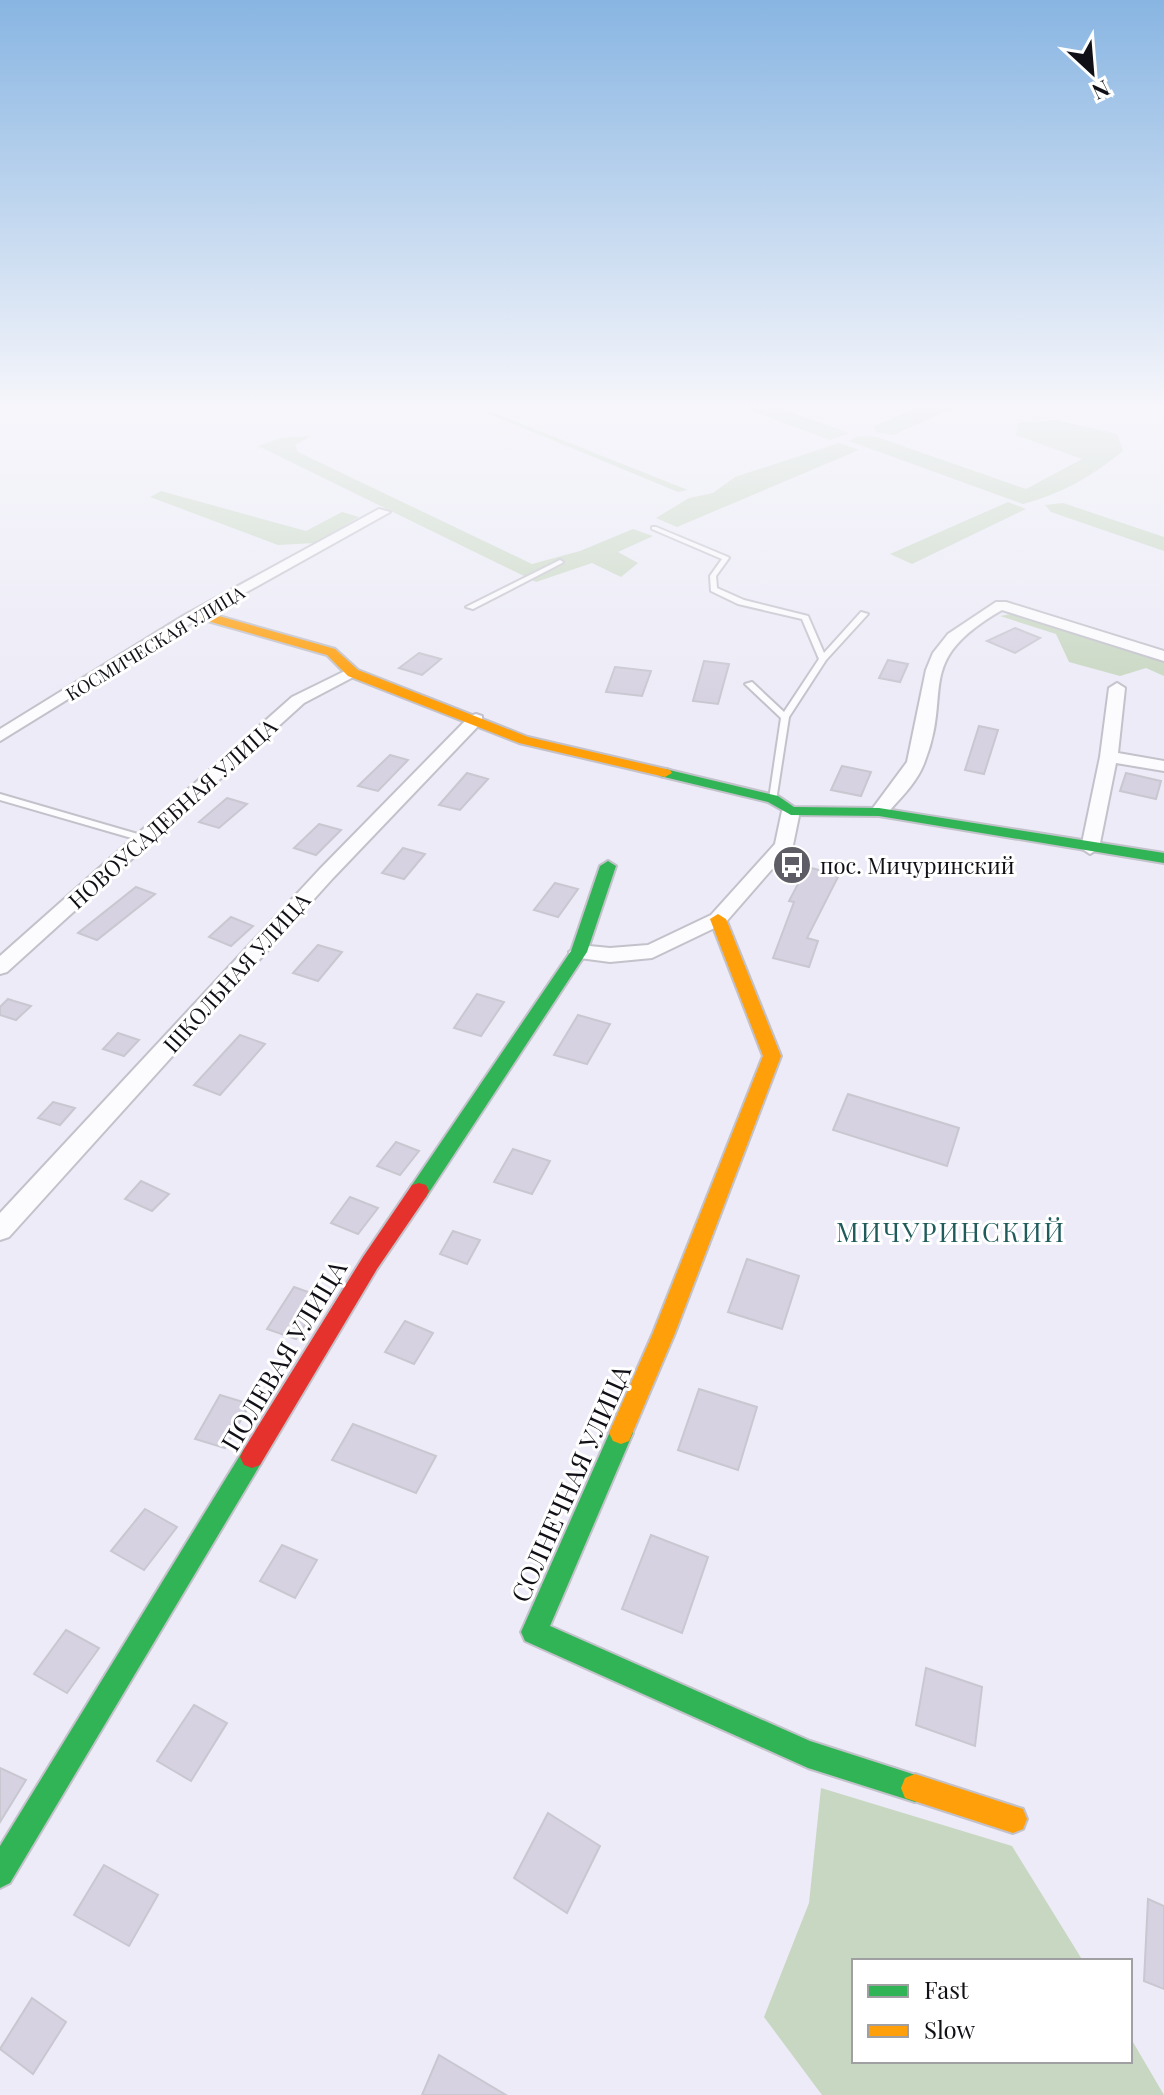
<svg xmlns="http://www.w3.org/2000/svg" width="1164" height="2095" font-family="'Playfair Display',serif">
	<rect width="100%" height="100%" fill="#ecebf7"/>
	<!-- green -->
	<g fill="#c8d7c1">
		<path d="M738 406H774L849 433 830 440Z"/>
		<path d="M922 406H958L893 435 876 432 874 426Z"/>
		<path d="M489 411 688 490 678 492 487 413Z"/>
		<path d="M1056 420 1117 434 1123 451C1093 476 1061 494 1023 504L849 441 858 436 877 437 1026 489 1082 459 1016 435 1018 423Z"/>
		<path d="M311 436 295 445 298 452 532 564 580 551 633 529 653 536 618 552 638 563 621 577 592 563 536 582 258 446 281 438Z"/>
		<path d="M839 443 859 450 677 527 656 518 689 498 713 493 735 477Z"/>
		<path d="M161 491 306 531 342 512 359 517 315 543 278 545 150 497Z"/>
		<path d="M1008 502 1026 509 912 564 890 554Z"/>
		<path d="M1063 503 1164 537V551L1051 512 1045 505Z"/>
		<path d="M1027 611 1042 612 1164 661V676L1146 668 1120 676 1069 662 1056 634 1000 616Z"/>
		<path d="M821 1788 1012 1846 1083 1961H854V2061H1130V2037L1164 2095H822L764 2017 809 1903Z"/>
	</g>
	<!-- building -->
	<g fill="#d7d2e1" stroke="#c9c7d0" stroke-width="2">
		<path d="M1015 628 1040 638 1015 653 987 641Z"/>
		<path d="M419 653 441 659 422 675 399 668Z"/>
		<path d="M888 660 908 664 900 682 879 678Z"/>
		<path d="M704 661 729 664 718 704 693 701Z"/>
		<path d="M615 667 651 671 642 696 606 692Z"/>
		<path d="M979 726 998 730 984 774 965 770Z"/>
		<path d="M390 755 408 760 378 791 358 786Z"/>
		<path d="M842 766 871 772 861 796 831 790Z"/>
		<path d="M467 773 488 779 460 810 439 805Z"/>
		<path d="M1126 773 1161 781 1156 799 1120 791Z"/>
		<path d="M227 798 247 804 219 828 199 822Z"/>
		<path d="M319 824 341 830 316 855 294 848Z"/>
		<path d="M403 848 425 854 404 879 382 873Z"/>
		<path d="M807 867 839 875 807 938 818 941 809 967 773 958 794 902 789 901Z"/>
		<path d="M555 883 578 889 558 917 534 910Z"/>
		<path d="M136 887 155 894 97 940 78 933Z"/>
		<path d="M231 917 253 926 231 946 209 937Z"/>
		<path d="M318 945 342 952 318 981 293 973Z"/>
		<path d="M477 994 504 1002 481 1036 454 1028Z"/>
		<path d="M8 999 14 1001 31 1006 16 1020 0 1015V1007Z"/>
		<path d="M578 1015 610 1024 587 1064 554 1055Z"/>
		<path d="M118 1033 139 1040 124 1056 103 1049Z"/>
		<path d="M240 1035 265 1044 220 1095 194 1085Z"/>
		<path d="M848 1094 959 1128 947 1166 833 1130Z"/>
		<path d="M53 1102 75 1108 60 1125 38 1118Z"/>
		<path d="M396 1142 419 1151 400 1175 377 1166Z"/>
		<path d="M513 1149 550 1161 532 1194 494 1182Z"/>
		<path d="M141 1181 169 1194 152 1211 125 1199Z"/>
		<path d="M350 1197 378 1208 358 1234 331 1223Z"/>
		<path d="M453 1231 480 1240 467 1264 440 1254Z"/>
		<path d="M747 1259 799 1276 782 1329 728 1312Z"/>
		<path d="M294 1287 322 1297 296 1339 267 1329Z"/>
		<path d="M405 1321 433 1333 414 1364 385 1352Z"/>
		<path d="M699 1389 757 1407 738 1470 678 1450Z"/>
		<path d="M220 1395 250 1404 225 1448 195 1439Z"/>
		<path d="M353 1424 436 1456 416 1493 332 1460Z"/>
		<path d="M145 1509 177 1527 144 1570 111 1551Z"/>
		<path d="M651 1535 708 1557 682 1633 622 1609Z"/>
		<path d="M282 1545 317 1560 295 1598 260 1581Z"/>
		<path d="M66 1630 99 1648 67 1693 34 1674Z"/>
		<path d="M926 1668 982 1687 975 1746 916 1725Z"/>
		<path d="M194 1705 227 1723 191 1781 157 1761Z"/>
		<path d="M0 1768 26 1780 0 1822Z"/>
		<path d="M548 1813 600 1846 567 1913 514 1878Z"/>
		<path d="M104 1865 158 1895 129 1946 74 1915Z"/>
		<path d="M1148 1899 1164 1906V1989L1144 1981Z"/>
		<path d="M32 1998 66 2022 33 2074 0 2049Z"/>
		<path d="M439 2055 506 2095H422Z"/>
	</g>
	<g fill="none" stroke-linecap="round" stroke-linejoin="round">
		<!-- lane casing -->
		<g stroke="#c3c2cb" stroke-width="4">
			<g id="lane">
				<path d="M652 527H656L728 557 729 558 716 576 717 588 744 600 808 616 824 653 861 612 868 614 826 660 789 717 776 801 773 802 769 799 781 718 745 684 752 682 784 712 819 659 802 619 738 604 711 591 710 576 722 559 652 529Z"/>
				<path d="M560 560 563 562 562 563 473 609 466 607Z"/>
				<path d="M0 794 148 837 150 839 148 841H142L0 800Z"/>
			</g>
		</g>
		<!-- street casing -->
		<g stroke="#c3c2cb" stroke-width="4">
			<g id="street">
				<path d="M379 509 390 512 193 622 0 741V729L183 616Z"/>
				<path d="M996 602H1006L1164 651V661L1002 610C910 663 955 691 923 766 915 785 898 800 885 816H873L870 812 907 762 926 670 933 653 948 634Z"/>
				<path d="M347 670 361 673 304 703 7 972 0 974V956L292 697Z"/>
				<path d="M1117 683 1125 688 1118 753 1164 761V771L1116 763 1099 848 1090 854 1081 848 1100 757 1109 688Z"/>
				<path d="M476 714 482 716V722L333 878 9 1237 0 1240V1213L319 870 470 716Z"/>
				<path d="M791 806 800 811 793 845 725 923 652 958 610 962 572 957 569 952 579 945 610 948 648 945 711 915 775 844 782 811Z"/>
			</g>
		</g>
		<!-- fast casing -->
		<g stroke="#c3c2cb" stroke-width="4">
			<g id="fast">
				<path d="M665 769 778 796 794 807 879 808 1164 853V863L879 816 791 815 768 802 660 776 658 773Z"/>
				<path d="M608 861 616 866 587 952 426 1197 419 1199 412 1197 409 1191 412 1185 571 951 600 866Z"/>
				<path d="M621 1422 629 1425 633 1433 550 1626 810 1741 925 1778 929 1788 925 1798 915 1802 808 1768 525 1641 521 1632 613 1425Z"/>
				<path d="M252 1446 260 1449 264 1457 260 1465 10 1883 0 1888V1846L244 1449Z"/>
			</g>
		</g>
		<!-- slow casing -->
		<g stroke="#c3c2cb" stroke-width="4">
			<g id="slow">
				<path d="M201 611 335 649 358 670 528 737 670 770 672 773 665 777 519 743 348 676 327 655 197 618 195 615Z"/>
				<path d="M718 914 726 919 781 1056 675 1333 629 1441 621 1444 613 1441 609 1433 653 1333 763 1056 710 919Z"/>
				<path d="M915 1774 1023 1809 1027 1819 1023 1829 1013 1833 905 1798 901 1788 905 1778Z"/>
			</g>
		</g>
		<!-- jam casing -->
		<g stroke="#c3c2cb" stroke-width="4">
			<path id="jam" d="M419 1183 426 1185 429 1191 426 1197 377 1269 260 1465 252 1468 244 1465 240 1457 244 1449 363 1257 412 1185Z"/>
		</g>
		<!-- lane -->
		<use href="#lane" fill="#fcfcfe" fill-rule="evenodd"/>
		<!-- street -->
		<use href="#street" fill="#fcfcfe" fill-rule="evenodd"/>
		<!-- fast -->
		<use href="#fast" fill="#30b455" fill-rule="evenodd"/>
		<!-- slow -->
		<use href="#slow" fill="#ff9f0a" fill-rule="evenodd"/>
		<!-- jam -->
		<use href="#jam" fill="#e5322d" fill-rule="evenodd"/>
	</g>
	<!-- sky -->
	<linearGradient id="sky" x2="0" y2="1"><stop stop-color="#88b5e2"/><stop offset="0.58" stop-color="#f6f6fb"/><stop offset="1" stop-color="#f6f6fb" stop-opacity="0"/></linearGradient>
	<rect width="1164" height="700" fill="url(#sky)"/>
	<!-- icons -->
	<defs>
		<g id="bus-disc" transform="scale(2)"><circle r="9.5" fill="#5e5d65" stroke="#fff"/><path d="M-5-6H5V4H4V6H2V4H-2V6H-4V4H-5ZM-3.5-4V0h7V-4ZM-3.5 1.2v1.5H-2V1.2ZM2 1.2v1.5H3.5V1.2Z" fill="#fff"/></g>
	</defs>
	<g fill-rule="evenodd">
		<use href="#bus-disc" x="792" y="865"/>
	</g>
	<g text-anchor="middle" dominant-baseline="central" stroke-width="6" stroke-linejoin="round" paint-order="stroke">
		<!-- far-street labels -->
		<g font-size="18" fill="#111017" stroke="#fff">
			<text transform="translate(155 643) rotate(-31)">КОСМИЧЕСКАЯ УЛИЦА</text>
		</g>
		<!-- street labels -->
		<g font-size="22" fill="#111017" stroke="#fff">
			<text transform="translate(172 813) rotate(-42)">НОВОУСАДЕБНАЯ УЛИЦА</text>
			<text transform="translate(236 972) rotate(-48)">ШКОЛЬНАЯ УЛИЦА</text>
		</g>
		<!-- poi labels -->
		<g font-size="22" fill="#111017" stroke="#fff" text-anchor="start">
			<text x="820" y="865">пос. Мичуринский</text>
		</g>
		<!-- quarter labels -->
		<g font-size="26" letter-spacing="2" fill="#205b5c" stroke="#fff">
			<text x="951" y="1231">МИЧУРИНСКИЙ</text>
		</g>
		<!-- near-street labels -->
		<g font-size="26" fill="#111017" stroke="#fff">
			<text transform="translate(283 1355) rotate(-59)">ПОЛЕВАЯ УЛИЦА</text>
			<text transform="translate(570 1483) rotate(-66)">СОЛНЕЧНАЯ УЛИЦА</text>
		</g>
	</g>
	<!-- legend -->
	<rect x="852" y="1959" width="280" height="104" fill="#ffffff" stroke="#a09fa2" stroke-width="2"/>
	<rect x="868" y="1985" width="40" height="12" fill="#30b455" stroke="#a09fa2" stroke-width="2"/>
	<text x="924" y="1999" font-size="24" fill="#111017">Fast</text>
	<rect x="868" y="2025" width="40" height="12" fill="#ff9f0a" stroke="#a09fa2" stroke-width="2"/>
	<text x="924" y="2039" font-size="24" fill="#111017">Slow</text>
	<!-- north arrow -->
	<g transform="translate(1092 72) rotate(154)" stroke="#ffffff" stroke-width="6" paint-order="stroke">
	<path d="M0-6L14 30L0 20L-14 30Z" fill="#111017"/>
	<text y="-12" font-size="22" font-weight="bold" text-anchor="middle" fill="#111017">N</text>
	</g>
</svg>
